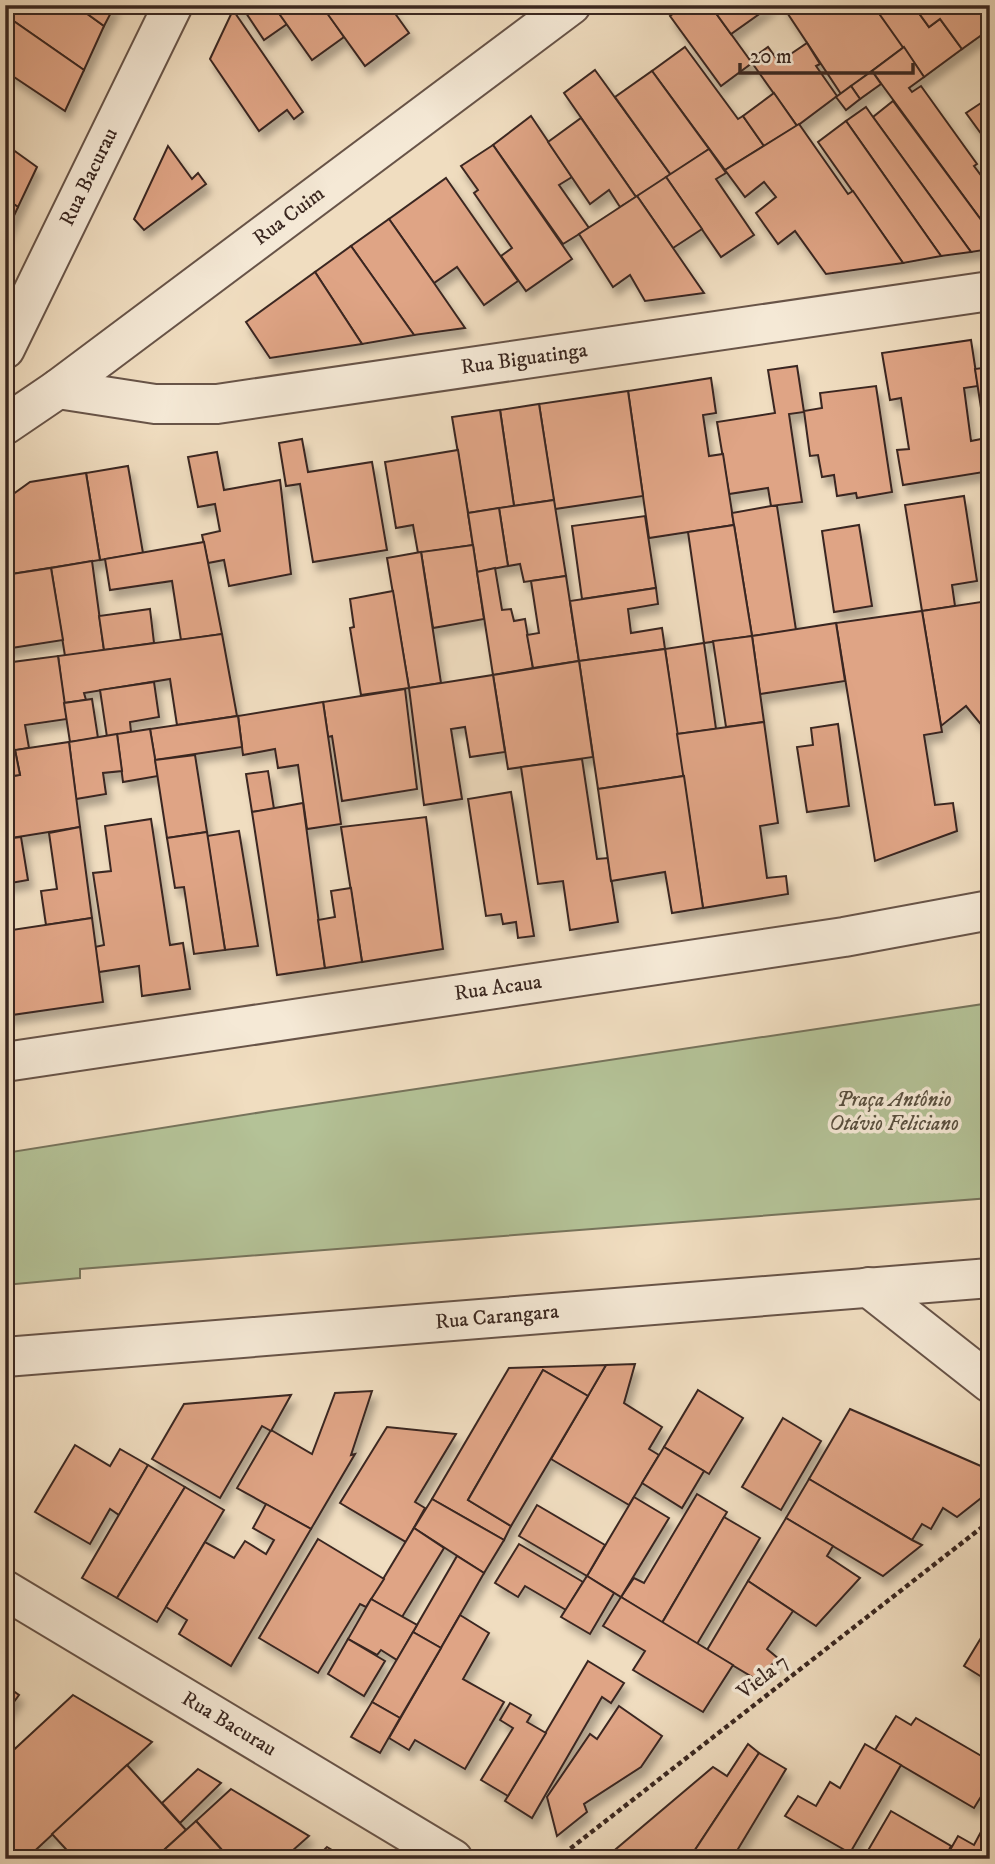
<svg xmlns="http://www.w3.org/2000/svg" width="995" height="1864" font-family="'IM FELL DW Pica',serif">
	<defs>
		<filter id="shadow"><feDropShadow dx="4.5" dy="8" stdDeviation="3.5" flood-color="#0004"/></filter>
	</defs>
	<rect width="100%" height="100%" fill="#f0ddc0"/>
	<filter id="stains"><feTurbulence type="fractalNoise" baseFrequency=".00286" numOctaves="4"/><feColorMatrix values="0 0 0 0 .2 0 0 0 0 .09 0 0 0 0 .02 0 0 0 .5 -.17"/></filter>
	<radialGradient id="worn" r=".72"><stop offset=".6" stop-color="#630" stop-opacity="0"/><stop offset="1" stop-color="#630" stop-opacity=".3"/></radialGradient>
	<!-- green -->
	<path fill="#b4c297" stroke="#77745c" stroke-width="2" d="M990 1003V1198L80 1269V1278L5 1285V1153L269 1111Z"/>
	<!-- building -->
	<g fill="#dfa485" stroke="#3a2720" stroke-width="2" filter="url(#shadow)">
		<path d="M5 5H75L104 26 84 70 5 15Z"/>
		<path d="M75 5H115L104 26Z"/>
		<path d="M235 5H273L287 24 264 40 242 7 234 11Z"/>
		<path d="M273 5H322L344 37 312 60Z"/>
		<path d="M389 5 409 33 365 66 324 9 329 5Z"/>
		<path d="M685 5H710L752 63 721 86 670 16Z"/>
		<path d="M710 5H772L731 34Z"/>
		<path d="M782 5H855L858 10 865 5H873L904 47 841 94Z"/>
		<path d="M873 5H913L929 27 940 19 962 49 924 77Z"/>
		<path d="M913 5H990V29L962 49 940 19 929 27Z"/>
		<path d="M233 10 303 112 294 119 287 110 259 131 210 59Z"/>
		<path d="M5 15 84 70 65 111 5 71Z"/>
		<path d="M807 43 820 64 816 66 837 96 797 126 750 60 768 47 779 62Z"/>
		<path d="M685 47 738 119 743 116 764 146 725 170 652 71Z"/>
		<path d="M904 47 924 77 909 88 912 92 921 86 977 164 974 166 986 182 990 179V232L872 71Z"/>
		<path d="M595 70 671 175 636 197 564 93Z"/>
		<path d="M652 71 709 149 671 175 615 97Z"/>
		<path d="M872 71 881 84 860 99 851 86Z"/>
		<path d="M851 86 860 99 846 110 836 97Z"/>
		<path d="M774 93 797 126 764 146 743 116Z"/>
		<path d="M990 97V146L966 113Z"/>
		<path d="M893 101 990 232V249L971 252 873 117Z"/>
		<path d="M866 107 873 117 971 252 941 256 846 121Z"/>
		<path d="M531 116 572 177 559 185 589 228 563 244 493 145Z"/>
		<path d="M581 118 636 197 620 207 609 190 590 204 548 142Z"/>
		<path d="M846 121 941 256 903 263 818 142Z"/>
		<path d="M799 124 848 194 853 191 903 263 826 274 795 231 778 244 756 213 776 197 764 182 745 197 725 170Z"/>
		<path d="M5 144 37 167 18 207 5 198Z"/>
		<path d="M493 145 572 259 526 291 501 256 512 248 474 193 478 190 461 166Z"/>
		<path d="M168 146 192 179 198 173 206 184 144 230 134 219Z"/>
		<path d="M709 149 726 173 716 179 754 235 721 257 666 177Z"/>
		<path d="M666 177 702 229 673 248 637 196Z"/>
		<path d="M446 178 518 281 484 305 457 267 434 283 389 219Z"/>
		<path d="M637 196 673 248 704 293 645 301 630 275 613 287 579 234Z"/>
		<path d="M5 198 18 207 5 235Z"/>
		<path d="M389 219 434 283 465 328 414 335 351 246Z"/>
		<path d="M351 246 414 335 362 344 315 272Z"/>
		<path d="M315 272 362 344 270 358 246 322Z"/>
		<path d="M971 340 978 386 964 388 971 441 986 438 990 471 903 485 897 450 909 449 901 398 890 400 882 353Z"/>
		<path d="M797 366 804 412 789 414 802 502 771 506 768 488 729 494 717 422 775 413 768 370Z"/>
		<path d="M990 367V460H989L975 369Z"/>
		<path d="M711 378 716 413 703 415 709 456 723 454 734 525 649 538 628 391Z"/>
		<path d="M876 386 892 492 857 498 856 493 837 496 834 475 822 477 818 455 810 456 804 411 822 408 820 393Z"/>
		<path d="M628 391 643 496 555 509 539 404Z"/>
		<path d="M539 404 554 500 514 506 500 410Z"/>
		<path d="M500 410 514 506 468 513 452 417Z"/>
		<path d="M302 439 308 472 372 462 387 550 313 562 300 484 286 486 279 443Z"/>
		<path d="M458 450 473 545 418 553 413 525 396 528 385 462Z"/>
		<path d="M217 452 224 490 280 480 291 574 229 586 224 560 208 563 202 535 220 531 215 504 198 507 188 457Z"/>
		<path d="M128 466 143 553 100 560 86 473Z"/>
		<path d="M86 473 100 560 5 575V500L30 482Z"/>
		<path d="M964 496 977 581 952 585 955 606 922 611 905 505Z"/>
		<path d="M554 500 566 576 524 582 520 564 508 566 499 508Z"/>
		<path d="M771 506H777L796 630 752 636 732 513Z"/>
		<path d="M499 508 508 566 477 572 468 513Z"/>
		<path d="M645 516 656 588 582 599 572 526Z"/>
		<path d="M734 525 752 636 704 643 688 532Z"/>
		<path d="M859 525 872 606 834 612 822 531Z"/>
		<path d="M204 542 222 634 181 640 172 581 110 590 105 559Z"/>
		<path d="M473 545 484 619 433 628 421 552Z"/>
		<path d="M421 552 441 683 409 688 387 558Z"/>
		<path d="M92 561 104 650 65 656 51 568Z"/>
		<path d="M51 568 63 640 5 649V575Z"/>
		<path d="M495 568 502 610 511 609 514 621 525 619 533 668 493 675 477 572Z"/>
		<path d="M566 576 579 661 533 668 527 635 539 633 531 581Z"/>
		<path d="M656 588 658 604 628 609 631 633 662 628 665 649 579 661 570 601Z"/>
		<path d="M393 591 409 688 361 695 350 628 354 627 350 599Z"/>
		<path d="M981 602 990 613V722L983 727 966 706 941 726 922 611Z"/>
		<path d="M150 609 154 643 104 650 99 616Z"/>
		<path d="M922 611 942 732 924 735 935 805 953 803 957 831 875 861 836 623Z"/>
		<path d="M836 623 845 681 760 694 752 636Z"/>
		<path d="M222 634 237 716 177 725 170 679 84 693 86 700 64 703 58 656Z"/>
		<path d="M752 636 764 722 726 727 713 641Z"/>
		<path d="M704 643 716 729 677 734 665 649Z"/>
		<path d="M665 649 684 776 598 789 579 661Z"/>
		<path d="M58 656 67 719 25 725 29 748 5 752V663Z"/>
		<path d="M579 661 593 757 508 769 493 675Z"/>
		<path d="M493 675 505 752 470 757 465 727 451 729 462 799 424 805 409 688Z"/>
		<path d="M154 682 159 717 130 722 131 732 107 737 100 690Z"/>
		<path d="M405 689 417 789 342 801 332 736 328 737 323 702Z"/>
		<path d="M92 699 98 738 70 742 64 703Z"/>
		<path d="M323 702 341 824 307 829 298 765 278 768 275 749 243 755 238 716Z"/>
		<path d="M238 716 242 747 155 760 150 729Z"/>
		<path d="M764 722 778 823 760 826 767 878 786 876 788 894 703 908 677 734Z"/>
		<path d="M838 724 849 806 807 812 797 747 813 745 811 728Z"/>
		<path d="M150 729 158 776 123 782 117 734Z"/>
		<path d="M117 734 122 771 103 773 106 794 76 799 69 742Z"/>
		<path d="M69 742 80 827 5 839V777L20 775 15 750Z"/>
		<path d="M15 750 20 775 5 777V752Z"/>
		<path d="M195 755 207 832 167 838 155 760Z"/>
		<path d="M582 759 597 859 608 858 618 922 570 930 563 881 538 884 521 767Z"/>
		<path d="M268 771 274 809 252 812 246 774Z"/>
		<path d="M684 776 703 908 672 913 665 872 611 881 598 789Z"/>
		<path d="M511 792 534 936 518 938 516 922 503 924 501 914 486 916 468 799Z"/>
		<path d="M303 803 325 968 277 975 252 812Z"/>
		<path d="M426 817 443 949 362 962 341 827Z"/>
		<path d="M151 819 170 945 183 943 190 989 142 996 139 966 99 972 95 947 104 945 93 873 111 871 105 826Z"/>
		<path d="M80 827 92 918 46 925 41 891 57 889 49 833Z"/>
		<path d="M239 831 258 946 225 950 207 836Z"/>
		<path d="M207 832 225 950 194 954 184 887 175 888 167 838Z"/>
		<path d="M21 837 28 880 5 884V839Z"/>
		<path d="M351 888 362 962 325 968 318 920 335 917 331 891Z"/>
		<path d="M92 918 103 1002 5 1016V931Z"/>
		<path d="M635 1364 624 1403 662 1427 649 1449 659 1455 629 1505 551 1459 606 1365Z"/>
		<path d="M606 1365 588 1396 543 1370 468 1500 511 1526 504 1540 432 1499 509 1368Z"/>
		<path d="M543 1370 588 1396 511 1526 468 1500Z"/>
		<path d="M698 1390 743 1418 709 1474 664 1447Z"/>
		<path d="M372 1391 351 1455 355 1454 311 1529 237 1488 271 1430 312 1454 335 1393Z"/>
		<path d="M291 1395 271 1431 262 1426 220 1498 152 1459 184 1404Z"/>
		<path d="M850 1409 990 1470V1491L957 1517 943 1508 931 1529 922 1524 912 1540 809 1479Z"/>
		<path d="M783 1418 821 1441 781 1510 742 1487Z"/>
		<path d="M387 1427 456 1434 415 1502 425 1508 406 1542 340 1503Z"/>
		<path d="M75 1445 110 1466 120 1449 148 1465 119 1515 110 1509 90 1544 35 1512Z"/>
		<path d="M664 1447 704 1471 682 1508 642 1483Z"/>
		<path d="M148 1465 185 1487 117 1598 82 1578Z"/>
		<path d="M809 1479 912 1540 922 1545 883 1576 786 1518Z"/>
		<path d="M185 1487 224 1510 157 1622 117 1598Z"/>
		<path d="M697 1494 727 1512 662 1623 621 1597 634 1578 644 1583Z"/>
		<path d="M634 1497 669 1518 621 1597 587 1576Z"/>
		<path d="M432 1499 504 1540 484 1573 414 1528Z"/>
		<path d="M266 1504 311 1529 231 1666 179 1634 187 1620 166 1607 205 1542 234 1558 245 1541 266 1554 274 1540 253 1528Z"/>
		<path d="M537 1505 605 1545 587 1576 519 1536Z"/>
		<path d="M724 1517 760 1538 697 1644 662 1623Z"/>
		<path d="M786 1518 833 1546 827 1556 860 1578 816 1626 748 1581Z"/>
		<path d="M414 1528 444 1548 402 1617 371 1599Z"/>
		<path d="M318 1539 384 1579 366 1607 360 1604 318 1673 259 1638Z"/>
		<path d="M519 1544 583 1582 566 1610 525 1586 518 1597 495 1583Z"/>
		<path d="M457 1556 484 1573 441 1648 413 1632Z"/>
		<path d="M587 1576 614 1593 590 1634 561 1617Z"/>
		<path d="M748 1581 793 1611 767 1649 779 1659 754 1678 707 1650Z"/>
		<path d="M621 1597 733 1665 703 1712 633 1670 645 1651 603 1626Z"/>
		<path d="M371 1599 417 1625 397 1660 381 1650 377 1655 348 1639Z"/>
		<path d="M460 1615 489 1633 463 1679 504 1702 465 1769 415 1740 409 1750 389 1738Z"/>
		<path d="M990 1623V1682L964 1666Z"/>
		<path d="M413 1632 441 1648 400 1718 372 1702Z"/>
		<path d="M348 1639 385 1661 364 1696 328 1674Z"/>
		<path d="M588 1661 624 1683 611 1703 602 1697 532 1818 505 1801Z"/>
		<path d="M5 1685 19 1695 5 1714Z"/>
		<path d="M73 1695 152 1742 26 1859H5V1758Z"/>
		<path d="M372 1702 400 1718 380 1753 351 1737Z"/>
		<path d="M510 1703 531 1715 527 1722 546 1733 508 1796 481 1780 513 1728 500 1720Z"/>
		<path d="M619 1706 662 1736 641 1767 584 1804 587 1812 557 1836 547 1797 590 1734 597 1739Z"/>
		<path d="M896 1716 911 1725 916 1718 990 1761V1782L974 1808 875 1750Z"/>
		<path d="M5 1741 15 1748 5 1758Z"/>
		<path d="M748 1744 759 1753 689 1859H630L616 1849 713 1767 727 1776Z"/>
		<path d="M865 1744 901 1765 850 1853 785 1816 798 1796 816 1806 830 1782 840 1788Z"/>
		<path d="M759 1753 786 1769 732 1859H689Z"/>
		<path d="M127 1765 186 1830 154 1859H75L52 1834Z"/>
		<path d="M198 1769 221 1783 180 1823 162 1803Z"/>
		<path d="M231 1789 309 1836 283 1859H230L196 1821Z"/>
		<path d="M891 1811 951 1846 945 1859H863Z"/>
		<path d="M196 1821 230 1859H154L186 1830Z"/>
		<path d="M982 1830 990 1835V1859H945L958 1836 974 1845Z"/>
		<path d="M327 1847 347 1859H315Z"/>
	</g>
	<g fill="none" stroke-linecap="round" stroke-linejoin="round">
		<!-- minor casing -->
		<g stroke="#685448" stroke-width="42">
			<g id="minor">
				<path d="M5 349 173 5"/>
				<path d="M58 389 155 404H217L990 291"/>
				<path d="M5 425 58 389 571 5"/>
				<path d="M5 1062 844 937 990 910"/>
				<path d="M868 1287 990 1383"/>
				<path d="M5 1357 990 1278"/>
				<path d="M5 1590 453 1859"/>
			</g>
		</g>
		<!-- path -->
		<path stroke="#3a2720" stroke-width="4.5" stroke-dasharray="5 3.5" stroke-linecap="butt" d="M557 1859 990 1521"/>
		<!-- minor -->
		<use href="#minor" stroke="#f5e9d6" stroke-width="38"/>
	</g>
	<g text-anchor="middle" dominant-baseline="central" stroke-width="7" stroke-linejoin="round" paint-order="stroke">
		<!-- street labels -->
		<g font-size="21" fill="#3a2720" stroke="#f5e9d6">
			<text transform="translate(89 177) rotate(-64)">Rua Bacurau</text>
			<text transform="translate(289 216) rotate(-37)">Rua Cuim</text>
			<text transform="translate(524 359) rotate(-8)">Rua Biguatinga</text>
			<text transform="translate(498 988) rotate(-8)">Rua Acaua</text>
			<text transform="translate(497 1317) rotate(-5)">Rua Carangara</text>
			<text transform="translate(763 1677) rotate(-38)">Viela 7</text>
			<text transform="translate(229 1724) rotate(31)">Rua Bacurau</text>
		</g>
		<!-- park labels -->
		<g font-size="21" font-style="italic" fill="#584e3e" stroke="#f5e9d6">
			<text x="894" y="1100">Praça Antônio<tspan x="894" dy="24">Otávio Feliciano</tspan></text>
		</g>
	</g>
	<!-- margin -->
	<rect width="995" height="1864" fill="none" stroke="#f0ddc0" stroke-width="28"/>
	<rect x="7" y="7" width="981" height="1850" fill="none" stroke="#3a2720" stroke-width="3.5"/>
	<rect x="14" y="14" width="967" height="1836" fill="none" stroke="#3a2720" stroke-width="2"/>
	<!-- scale -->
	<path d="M740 63v10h173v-10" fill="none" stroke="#3a2720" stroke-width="3.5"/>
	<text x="750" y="63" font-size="21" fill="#3a2720" stroke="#f5e9d6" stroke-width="5" paint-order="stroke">20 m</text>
	<rect width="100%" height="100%" filter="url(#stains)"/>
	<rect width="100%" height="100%" fill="url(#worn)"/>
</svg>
